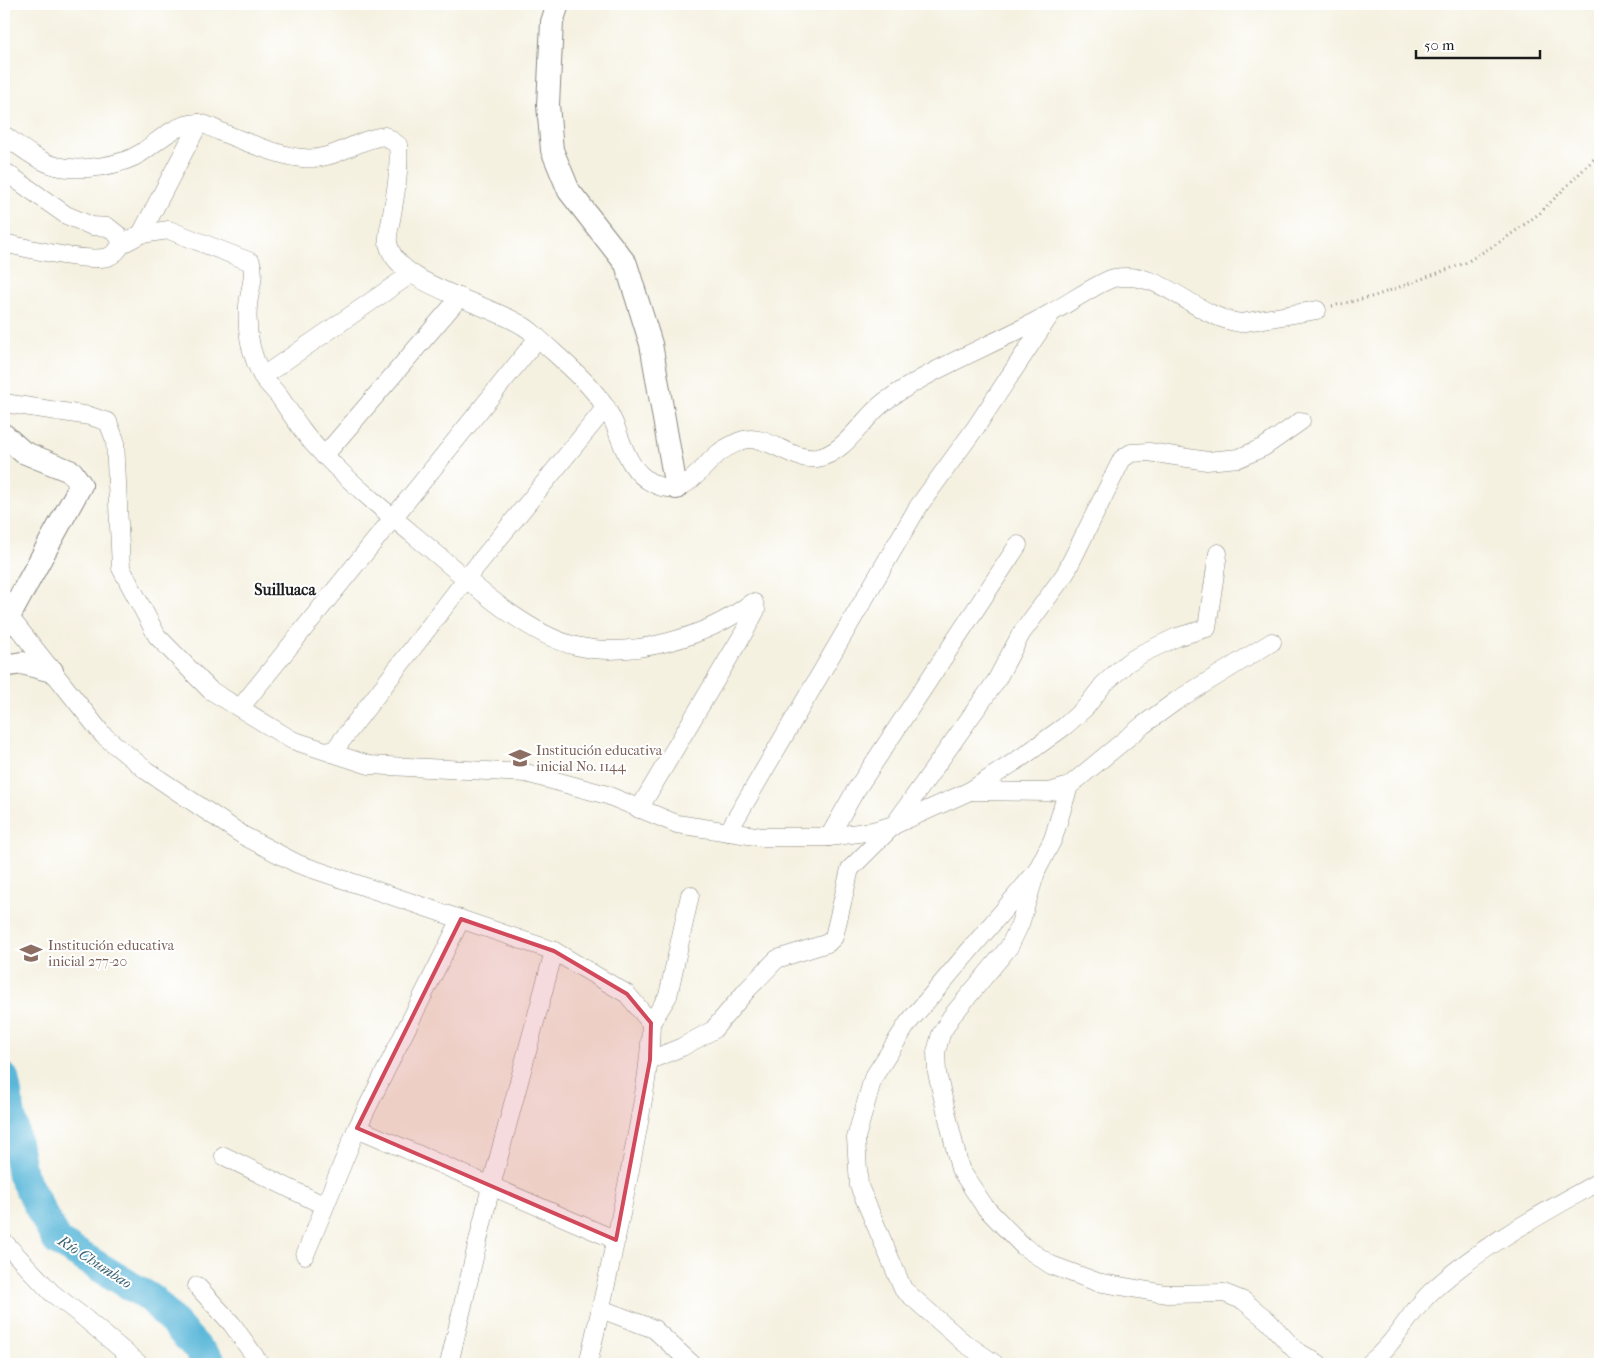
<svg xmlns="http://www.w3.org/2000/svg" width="1604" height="1368" font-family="'IM FELL French Canon',serif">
	<rect width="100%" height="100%" fill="#fff"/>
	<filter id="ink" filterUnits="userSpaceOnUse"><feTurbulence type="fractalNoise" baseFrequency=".02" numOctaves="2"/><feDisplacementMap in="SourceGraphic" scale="10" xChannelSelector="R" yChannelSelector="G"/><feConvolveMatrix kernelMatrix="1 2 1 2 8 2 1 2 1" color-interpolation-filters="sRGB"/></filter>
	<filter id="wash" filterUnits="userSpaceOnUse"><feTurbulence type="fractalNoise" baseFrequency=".0096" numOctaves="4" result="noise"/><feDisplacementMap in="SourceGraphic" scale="20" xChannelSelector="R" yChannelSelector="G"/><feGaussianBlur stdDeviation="1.12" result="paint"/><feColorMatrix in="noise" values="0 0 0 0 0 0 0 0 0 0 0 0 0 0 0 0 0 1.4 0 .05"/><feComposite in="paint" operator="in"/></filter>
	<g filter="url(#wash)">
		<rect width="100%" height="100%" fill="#f5f1e1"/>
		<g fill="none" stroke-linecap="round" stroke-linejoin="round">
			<!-- river -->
			<path stroke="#5ab7d9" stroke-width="30" d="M4 1078 22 1175 57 1241 152 1299 212 1364"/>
		</g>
	</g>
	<g filter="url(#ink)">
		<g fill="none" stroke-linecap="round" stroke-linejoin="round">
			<!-- minor casing -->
			<g stroke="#88867e" stroke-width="19">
				<g id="minor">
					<path d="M4 135C19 146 37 161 56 166 80 172 121 166 141 153 159 141 174 124 198 123 206 123 217 131 226 134 243 141 284 157 302 158 334 162 355 139 385 136L398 145C400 169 396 191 392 214 391 222 387 234 388 242 394 288 504 305 534 334 562 361 599 388 614 423 624 447 629 472 654 484 686 500 700 467 720 452 725 448 734 444 740 441 765 431 791 462 817 458 847 453 864 415 887 400 937 365 996 344 1049 314 1065 306 1100 281 1114 278 1164 269 1193 317 1241 323L1317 310"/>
					<path d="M4 171 66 215 92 226 108 227 118 235 122 244C118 250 115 254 108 257 89 263 25 248 4 243"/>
					<path d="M141 234 199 123"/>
					<path d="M122 244 141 234 169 230 251 262C256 276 249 291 248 306 246 330 251 355 262 376 267 383 274 390 279 396 293 417 307 439 325 456 356 488 392 517 427 546 468 580 525 634 576 646 631 659 707 637 751 603H754L756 610 746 629 639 809"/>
					<path d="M263 376 411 274"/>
					<path d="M4 403 90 416 108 422 115 440 121 568 157 636 210 690 292 740 369 765 526 773 607 795 677 824 762 837H829L873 831 894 825 970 791 1025 755 1065 726 1086 707 1103 685 1127 663 1143 653 1177 637 1207 628 1218 553"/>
					<path d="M324 456 460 297"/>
					<path d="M4 610 103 735 147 771 244 836 298 864 554 951 627 994 651 1023C650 1073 639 1121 630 1170 617 1235 603 1300 588 1364"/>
					<path d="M240 708 538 338"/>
					<path d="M332 753 466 579 606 407"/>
					<path d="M970 791 1049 792 1069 786 1143 725 1176 701 1272 642"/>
					<path d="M728 832 918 507 976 427 1050 315"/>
					<path d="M829 837 854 793 1018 545"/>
					<path d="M1036 872 1020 924 1009 947 951 1017 941 1034 936 1052 937 1073 960 1169 985 1207 1023 1246 1051 1265 1097 1282 1166 1294 1224 1293 1244 1301 1268 1321 1295 1350 1319 1364"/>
					<path d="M651 1023 668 996 690 895"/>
					<path d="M650 1060 682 1047 713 1030 747 990 777 959 828 943 834 937 850 869 894 825 996 681 1021 634 1065 574 1122 459 1131 453 1149 452 1207 461 1239 458 1264 447 1301 421"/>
					<path d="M357 1128 616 1240"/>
					<path d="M224 1156 325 1206"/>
					<path d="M4 1242 52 1293 82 1316 139 1364"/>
					<path d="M305 1255 357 1128 461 919"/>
					<path d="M197 1286 232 1324 260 1364"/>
					<path d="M601 1309 654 1329 692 1364"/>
					<path d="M449 1364 491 1186 554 951"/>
					<path d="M995 1364 963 1342 903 1289 859 1186 856 1138 873 1078 908 1023 1036 872 1053 839 1069 786"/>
					<path d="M1369 1364C1395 1344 1408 1314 1431 1292 1480 1246 1542 1214 1600 1181"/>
				</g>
			</g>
			<!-- tertiary casing -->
			<g stroke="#88867e" stroke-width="24">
				<g id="tertiary">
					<path d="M558 4 552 22 548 105 552 150 569 191 626 264 651 344 676 488"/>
					<path d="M4 435 23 452 72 472 81 485 4 626"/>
					<path d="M4 666 22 663 52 671"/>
				</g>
			</g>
			<!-- path -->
			<path stroke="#88867e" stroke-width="3" stroke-dasharray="1 4" stroke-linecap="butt" d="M1332 306 1375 296 1465 263 1503 240 1540 213 1600 153"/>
			<!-- minor -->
			<use href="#minor" stroke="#fff" stroke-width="18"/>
			<!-- tertiary -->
			<use href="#tertiary" stroke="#fff" stroke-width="22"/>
		</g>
	</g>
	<!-- marked area -->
	<path fill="#d1495b" fill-opacity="0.2" stroke="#d1495b" stroke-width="4" stroke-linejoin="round" d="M461 919 554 951 627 994 651 1023 650 1060 616 1240 357 1128Z"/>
	<!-- icons -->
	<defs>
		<g id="school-bare" transform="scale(1.725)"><path d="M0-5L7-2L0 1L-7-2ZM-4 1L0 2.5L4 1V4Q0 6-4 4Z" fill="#8d6e63" stroke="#fff" stroke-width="2.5" paint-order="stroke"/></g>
	</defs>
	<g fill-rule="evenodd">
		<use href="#school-bare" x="520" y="758"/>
		<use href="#school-bare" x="31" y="953"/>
	</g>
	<g text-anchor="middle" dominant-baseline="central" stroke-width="4" stroke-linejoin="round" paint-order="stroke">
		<!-- education labels -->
		<g font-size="14" fill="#785e54" stroke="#fff" text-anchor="start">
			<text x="536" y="750">Institución educativa<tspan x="536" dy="16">inicial No. 1144</tspan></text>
			<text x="48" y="945">Institución educativa<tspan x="48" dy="16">inicial 277-20</tspan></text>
		</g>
		<!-- water labels -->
		<g font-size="15" font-style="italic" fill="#386271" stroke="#fff">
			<text transform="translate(95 1262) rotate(33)">Río Chumbao</text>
		</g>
		<!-- quarter labels -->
		<g font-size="16" font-weight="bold" fill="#1c1c1c" stroke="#fff">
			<text x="285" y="589">Suilluaca</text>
		</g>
	</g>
	<!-- margin -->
	<rect width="1604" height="1368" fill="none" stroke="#fff" stroke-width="20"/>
	<!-- scale -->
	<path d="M1416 50v8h124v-8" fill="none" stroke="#1c1c1c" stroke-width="2.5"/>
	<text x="1424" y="50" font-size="15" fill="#1c1c1c" stroke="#ffffff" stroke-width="4" paint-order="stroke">50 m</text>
</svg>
